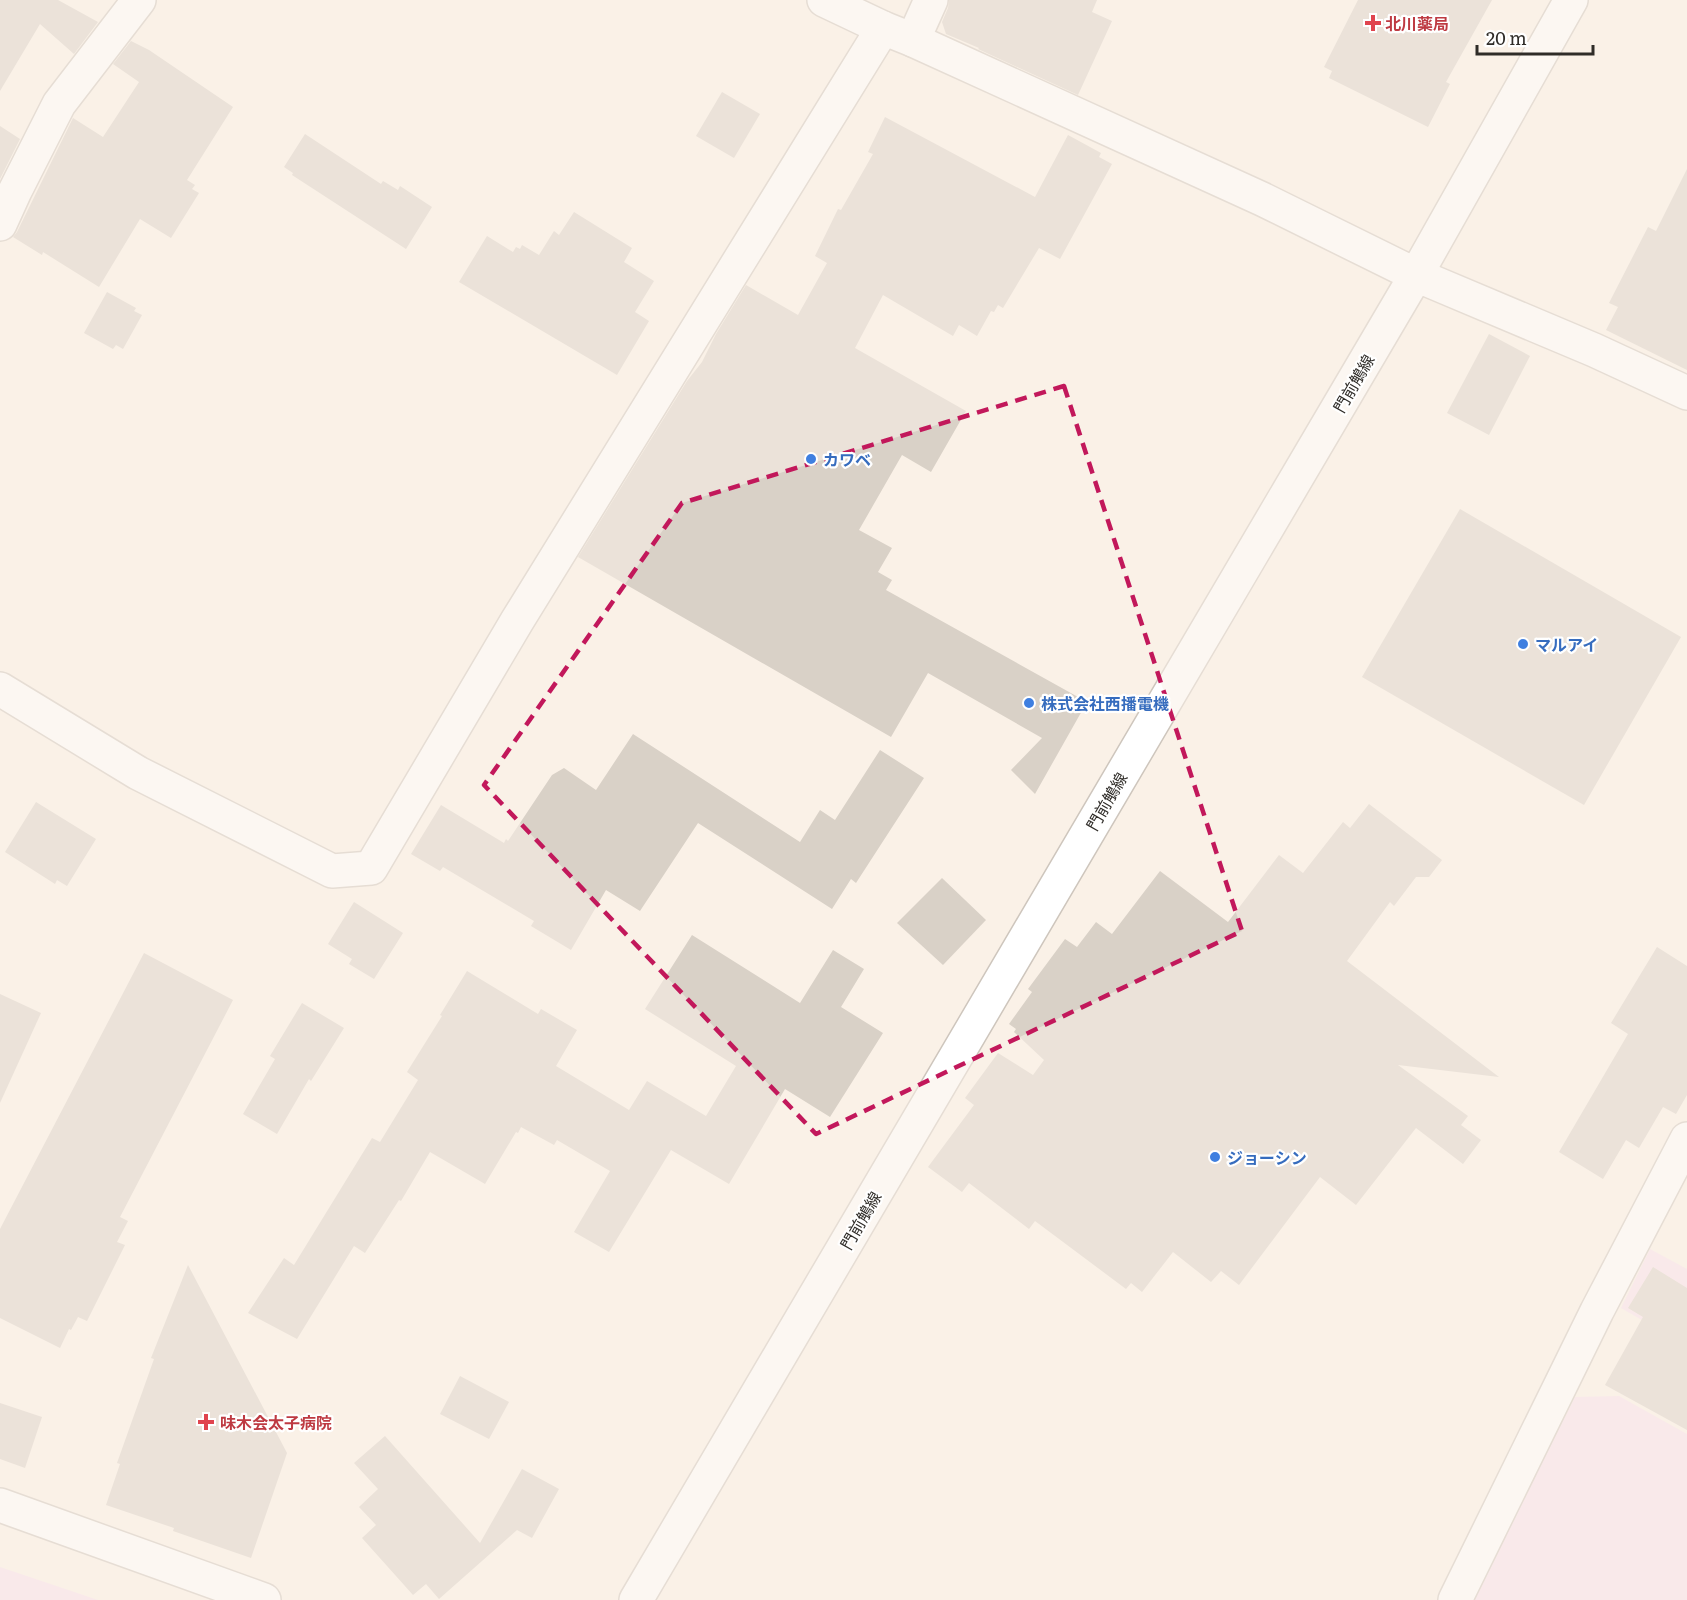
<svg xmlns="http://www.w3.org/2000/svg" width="1687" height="1600" font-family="Literata,'Noto Sans JP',serif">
	<rect width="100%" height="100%" fill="#faf1e7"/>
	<!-- industrial -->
	<g fill="#f9e1ed">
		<path d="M1650 1249 1687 1269V1346L1621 1308Z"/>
		<path d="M1619 1396 1687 1434V1600H1472L1575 1397Z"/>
		<path d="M0 1567 98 1600H0Z"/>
	</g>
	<!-- building -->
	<g fill="#d9d1c7">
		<path d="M0 0H58L98 22 74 54 40 24 0 91Z"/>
		<path d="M949 0H1097L1092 12 1112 21 1078 95 978 49 979 48 946 34 942 22 948 8Z"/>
		<path d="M1358 0H1492L1446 82 1450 84 1428 127 1329 78 1332 71 1324 67Z"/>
		<path d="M131 41 149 50 233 107 187 180 195 185 192 189 199 193 171 238 140 219 99 287 43 252 42 255 13 237 17 232 73 118 103 137 139 82 113 64Z"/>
		<path d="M722 92 760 114 734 158 696 136Z"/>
		<path d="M885 117 1035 197 1068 135 1101 153 1099 157 1112 164 1060 259 1039 248 1003 308 998 305 994 312 991 311 977 336 959 325 953 336 883 295 855 348 966 411 931 472 902 455 859 530 892 548 878 572 892 580 886 590 1087 702 1035 794 1011 770 1042 738 928 673 891 737 578 557 687 381 702 362 716 334 746 285 798 315 827 263 815 256 838 209 841 210 873 154 868 152Z"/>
		<path d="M0 126 20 139 0 179Z"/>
		<path d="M305 134 381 184 383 181 398 190 400 186 432 207 406 249 292 175 293 173 284 167Z"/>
		<path d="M1687 169V370L1606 330 1618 307 1609 303 1648 227 1656 231Z"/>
		<path d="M574 212 632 248 624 262 654 281 635 312 649 321 617 375 459 282 487 236 513 252 516 247 520 249 522 245 539 255 554 231 559 235Z"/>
		<path d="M107 292 136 308 134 311 142 315 123 349 116 345 113 349 84 333Z"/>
		<path d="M1489 334 1530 356 1489 435 1447 413Z"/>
		<path d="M1460 509 1681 637 1584 805 1362 677Z"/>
		<path d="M633 734 800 842 820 810 835 820 880 750 924 778 856 883 851 879 832 909 698 823 640 911 606 890 571 950 531 926 534 921 443 867 440 871 411 854 441 805 504 843 506 839 508 841 552 775 564 768 596 790Z"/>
		<path d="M36 802 96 839 67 886 57 880 55 884 5 852Z"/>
		<path d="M1369 804 1442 860 1429 877H1416L1394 906 1390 902 1347 961 1499 1077 1398 1065 1468 1116 1461 1125 1481 1140 1463 1164 1416 1128 1356 1205 1320 1177 1239 1285 1221 1271 1211 1282 1173 1252 1142 1292 1131 1283 1126 1289 1035 1221 1029 1229 969 1183 962 1192 928 1167 974 1105 965 1098 998 1053 1033 1075 1044 1060 1014 1032 1016 1029 1009 1024 1032 992 1028 989 1065 939 1077 947 1096 922 1112 934 1160 871 1228 922 1279 855 1303 873 1343 822 1350 828Z"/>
		<path d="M942 878 986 920 943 965 897 923Z"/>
		<path d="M354 902 403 933 374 979 349 964 352 959 328 944Z"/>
		<path d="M692 935 800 1003 833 950 864 969 841 1007 883 1033 830 1117 785 1089 729 1184 671 1150 609 1252 574 1232 610 1171 557 1140 554 1145 521 1127 518 1133 516 1132 485 1184 430 1152 401 1201 399 1200 365 1253 354 1246 297 1339 248 1313 284 1258 294 1265 372 1138 380 1142 418 1080 407 1072 442 1016 440 1015 467 971 538 1014 541 1009 577 1030 556 1066 629 1110 647 1081 706 1116 736 1066 645 1009Z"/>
		<path d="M1657 947 1687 966V1095L1676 1114 1663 1107 1639 1148 1626 1140 1603 1179 1559 1152 1628 1034 1611 1023Z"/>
		<path d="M144 953 233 1000 120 1217 128 1221 117 1242 125 1245 87 1321 78 1317 71 1330 69 1329 60 1348 0 1318V1229Z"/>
		<path d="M0 994 41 1013 0 1103Z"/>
		<path d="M302 1003 344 1028 311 1081 309 1079 277 1134 243 1114 275 1059 270 1056Z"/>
		<path d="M188 1265 287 1453 251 1558 173 1531 174 1528 106 1505 120 1464 117 1463 154 1359 151 1358Z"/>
		<path d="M1653 1267 1687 1288V1430L1605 1385 1643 1317 1628 1308Z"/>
		<path d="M460 1376 509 1402 489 1439 440 1414Z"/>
		<path d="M0 1403 42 1417 25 1468 0 1459Z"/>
		<path d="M385 1436 480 1543 522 1469 559 1489 532 1538 517 1530 439 1599 426 1584 413 1595 362 1538 376 1525 359 1507 378 1489 354 1463Z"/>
	</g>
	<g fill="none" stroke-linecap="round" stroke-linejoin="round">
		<!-- street casing -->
		<g stroke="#cec6bd" stroke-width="36">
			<g id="street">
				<path d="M824 0 883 28 913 40 1262 199 1416 275 1594 350 1687 393"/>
				<path d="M913 40 931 0"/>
				<path d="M0 224 15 191 59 104 139 0"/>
				<path d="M0 689 138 773 332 871 371 868 517 621 883 28"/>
				<path d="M1455 1600 1597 1311 1687 1139"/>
			</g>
		</g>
		<!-- secondary casing -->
		<g stroke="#cec6bd" stroke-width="36">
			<g id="secondary">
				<path d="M0 1505 264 1600"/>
				<path d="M636 1600 1416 275 1571 0"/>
			</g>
		</g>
		<!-- street -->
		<use href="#street" stroke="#fff" stroke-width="33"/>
		<!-- secondary -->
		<use href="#secondary" stroke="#fff" stroke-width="33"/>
	</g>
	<!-- marked area -->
	<path d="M0 0H1687V1600H0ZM1064 386 1242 931 816 1134 484 785 682 503Z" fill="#faf1e7" fill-opacity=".55" fill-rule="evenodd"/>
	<path fill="none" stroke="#c2185b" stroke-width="4.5" stroke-dasharray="12 8" stroke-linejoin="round" d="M1064 386 1242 931 816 1134 484 785 682 503Z"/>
	<!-- markers -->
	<g fill="#e0444e" stroke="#fff" stroke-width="2">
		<path d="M1370 14h6v6h6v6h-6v6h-6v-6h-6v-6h6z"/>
		<path d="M203 1413h6v6h6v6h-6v6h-6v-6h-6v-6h6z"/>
	</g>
	<g fill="#3f7fe0" stroke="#fff" stroke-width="2">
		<circle cx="811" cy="459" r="6"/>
		<circle cx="1523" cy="644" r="6"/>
		<circle cx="1029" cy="703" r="6"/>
		<circle cx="1215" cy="1157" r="6"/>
	</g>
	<g text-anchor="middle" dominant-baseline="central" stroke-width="4.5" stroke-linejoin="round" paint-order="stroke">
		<!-- health labels -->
		<g font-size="16" font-weight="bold" fill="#be3a42" stroke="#fff" text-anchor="start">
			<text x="1385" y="23">北川薬局</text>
			<text x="220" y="1422">味木会太子病院</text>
		</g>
		<!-- street labels -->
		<g font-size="16" fill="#2f2c28" stroke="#fff">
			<text transform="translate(1353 383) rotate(-60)">門前鵤線</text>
			<text transform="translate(1106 801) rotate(-60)">門前鵤線</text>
			<text transform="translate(860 1220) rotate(-60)">門前鵤線</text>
		</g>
		<!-- shop labels -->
		<g font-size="16" font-weight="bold" fill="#366cbe" stroke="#fff" text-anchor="start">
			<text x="823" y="459">カワベ</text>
			<text x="1535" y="644">マルアイ</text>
			<text x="1041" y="703">株式会社西播電機</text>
			<text x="1227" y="1157">ジョーシン</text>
		</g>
	</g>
	<!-- scale -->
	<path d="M1477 45v9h116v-9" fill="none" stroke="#2f2c28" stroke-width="3"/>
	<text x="1486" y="45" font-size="18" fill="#2f2c28" stroke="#ffffff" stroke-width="4.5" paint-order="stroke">20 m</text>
</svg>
